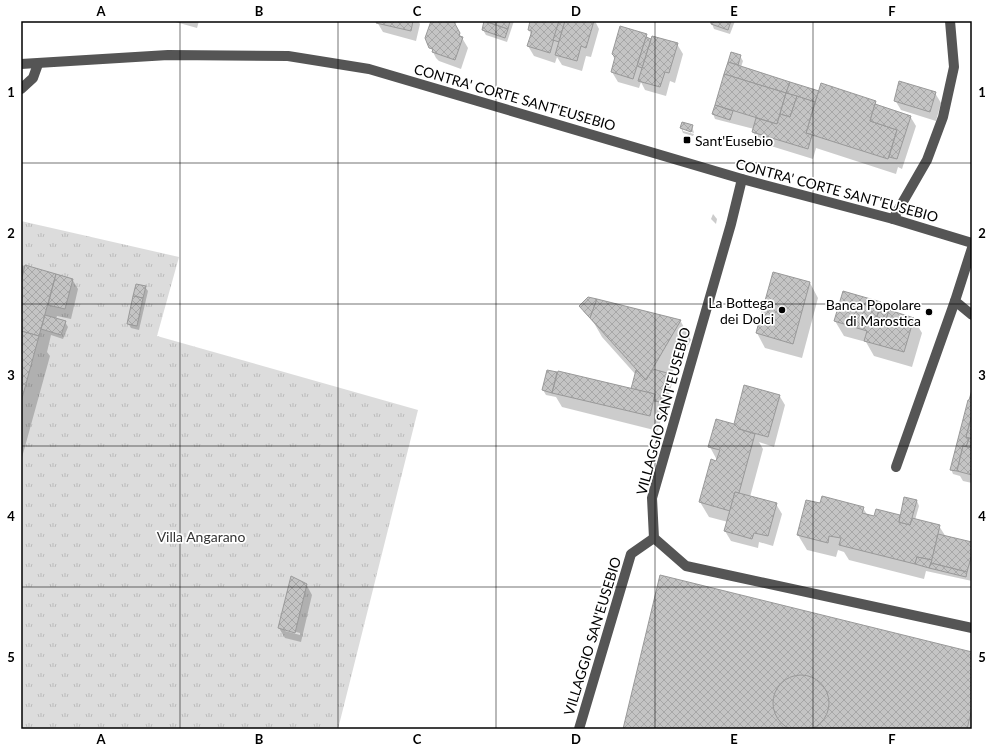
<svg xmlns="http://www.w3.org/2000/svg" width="993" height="750" font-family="Lato,sans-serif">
	<defs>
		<pattern id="park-tufts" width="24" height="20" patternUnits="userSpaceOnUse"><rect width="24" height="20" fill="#dcdcdc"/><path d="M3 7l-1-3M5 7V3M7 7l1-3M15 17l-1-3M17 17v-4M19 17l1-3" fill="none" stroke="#bbb"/></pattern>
		<pattern id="building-cross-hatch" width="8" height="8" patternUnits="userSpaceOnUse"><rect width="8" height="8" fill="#c4c4c4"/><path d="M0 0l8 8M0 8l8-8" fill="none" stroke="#a7a7a7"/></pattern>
	</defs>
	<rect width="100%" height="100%" fill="#fff"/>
	<!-- park -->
	<path fill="url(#park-tufts)" d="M21 221 179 257 157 336 418 410 338 729H21Z"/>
	<!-- shadow -->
	<g fill="#0003" fill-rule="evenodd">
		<path d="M172 21H199L197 28Z"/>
		<path d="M373 21H418L420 24 416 41 383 32 377 22Z"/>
		<path d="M432 21H457L455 26 468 48 461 69 439 61 436 58 426 38Z"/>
		<path d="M486 21H514L507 42 486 35 483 30Z"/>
		<path d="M531 21H595L599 29 591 57 586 56 582 71 562 65 557 57 555 63 534 56 528 46 531 35 529 30Z"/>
		<path d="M713 21H735L730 34 714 29 712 24Z"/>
		<path d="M621 27 646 35 649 39 677 44 683 54 675 83 670 81 666 96 645 90 641 82 639 88 618 82 612 72 615 60 613 56Z"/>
		<path d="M732 53 740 56 743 61 741 67 819 92 875 102 878 106 910 116 916 126 902 169 898 167 896 174 816 148 813 159 758 142 753 132 754 129 715 119 713 114Z"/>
		<path d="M935 93 941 103 936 121 901 110 895 100Z"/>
		<path d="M683 123 692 126 694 133 683 129V131L694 134 693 136 683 133 681 128Z"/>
		<path d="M713 214 717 219 716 224 711 219Z"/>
		<path d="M21 265 72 279 78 289 71 319 57 316 56 319 65 322 68 327 63 339 51 335 47 352 50 356 21 461Z"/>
		<path d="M810 283 818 298 802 358 765 348 757 333Z"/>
		<path d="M145 287 148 291 139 330 131 328 128 323Z"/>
		<path d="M844 293 881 303 885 310 913 318 922 333 912 367 874 356 866 342 844 336 835 321Z"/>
		<path d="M583 311 680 320 691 340 669 378 672 383 665 412 663 411 658 431 562 407 556 397 546 395 543 390 548 371 632 389 636 375 602 337 594 323Z"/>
		<path d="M972 392V483L963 481 960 476 953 474 951 469Z"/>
		<path d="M779 395 785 405 774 447 759 442 763 449 750 497 776 504 782 514 773 546 759 542 758 548 731 541 725 531 728 522 709 517 700 502 718 462 710 447 735 425Z"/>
		<path d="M917 501 919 506 915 520 939 526 946 537 972 543V581L926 571 924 579 849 560 844 552 838 550 836 557 807 550 798 535 821 505 863 508 868 516 875 517 877 510 901 516Z"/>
		<path d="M306 584 312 595 301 642 285 638 279 628ZM285 629 300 633V635L285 631Z"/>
		<path d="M972 653V729H624Z"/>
	</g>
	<!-- building -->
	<g fill="url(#building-cross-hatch)" stroke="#999">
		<path d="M377 21H413L411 31 376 23Z"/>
		<path d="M431 21 454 22 460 33 459 36 463 37 455 60 432 52 433 49 429 48 425 38Z"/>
		<path d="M484 21 508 29 505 38 482 30Z"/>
		<path d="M485 21H510L508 29Z"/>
		<path d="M530 21H559L550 53 527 46 532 31 528 30Z"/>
		<path d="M559 21H565L559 42 553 40Z"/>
		<path d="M565 21H594L586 48 581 46 577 61 555 55Z"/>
		<path d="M711 21H731L728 30 711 24Z"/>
		<path d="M620 26 647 34 633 79 611 72 615 57 612 54Z"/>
		<path d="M652 36 678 43 669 73 665 72 660 87 638 81Z"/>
		<path d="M646 37 651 39 642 68 637 66Z"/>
		<path d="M731 52 741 55 738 65 728 62Z"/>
		<path d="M728 62 790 82 786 93 724 74Z"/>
		<path d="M724 74 786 93 777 124 715 105Z"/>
		<path d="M899 81 936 92 930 112 894 101Z"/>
		<path d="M790 82 819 91 815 102 786 93Z"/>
		<path d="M821 83 876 101 870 121 897 130 888 159 806 133Z"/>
		<path d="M786 93 797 96 790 117 780 114Z"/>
		<path d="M797 96 815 102 806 133 812 135 808 149 752 132 756 118 777 124 780 114 790 117Z"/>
		<path d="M875 104 911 116 897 159 889 157 897 130 870 121Z"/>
		<path d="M715 105 733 111 730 120 712 114Z"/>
		<path d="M682 122 693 125 691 132 680 128Z"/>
		<path d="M25 265 56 274 39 336 21 331V282Z"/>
		<path d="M773 272 810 282 793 344 756 333Z"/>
		<path d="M56 274 73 279 65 309 48 305Z"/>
		<path d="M136 284 146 286 143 298 133 296Z"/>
		<path d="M843 291 881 302 877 317 886 319 889 310 914 318 904 352 864 341 867 331 834 321Z"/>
		<path d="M133 296 143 298 137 326 127 324Z"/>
		<path d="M588 297 597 299 590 318 579 306Z"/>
		<path d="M597 299 681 320 646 380 590 318Z"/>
		<path d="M880 307 889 310 886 319 877 317Z"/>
		<path d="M45 315 66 321 61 335 41 329Z"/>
		<path d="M21 331 39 336 21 402Z"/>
		<path d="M653 369 667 373 660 402 654 401 655 394 631 389 636 370 646 380Z"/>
		<path d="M547 370 557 372 552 393 542 390Z"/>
		<path d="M558 371 655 394 650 416 552 393Z"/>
		<path d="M744 385 780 395 768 437 739 429 734 424Z"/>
		<path d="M972 390V415L966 437 969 439 966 447 963 446 957 471 950 470 968 400H969Z"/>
		<path d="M972 415V439L966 437Z"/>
		<path d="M716 419 734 424 739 429 755 434 739 493 735 492 730 511 699 502 711 459 716 461 720 450 708 447Z"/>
		<path d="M966 437 972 439V448L966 447 969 439Z"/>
		<path d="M963 446 972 448V475L957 471Z"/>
		<path d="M735 492 777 503 768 536 754 533 752 539 724 531Z"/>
		<path d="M822 496 864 507 862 513 874 516 876 509 900 515 899 522 910 525 912 518 940 525 932 560 917 557 915 564 839 545 841 538 829 536 828 543 797 535 806 500 820 503Z"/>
		<path d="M904 497 917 500 910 525 899 522Z"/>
		<path d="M938 534 972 542V554L967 572 931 563Z"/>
		<path d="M917 557 932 560 929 568 915 564Z"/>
		<path d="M931 563 967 572 966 577 929 568Z"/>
		<path d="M660 575 972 652V709L967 729H623Z"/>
		<path d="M291 576 307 584 295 633 278 628Z"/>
		<circle cx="801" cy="703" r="28"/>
	</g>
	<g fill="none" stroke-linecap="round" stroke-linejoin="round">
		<!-- minor -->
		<g stroke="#555" stroke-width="10">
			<path d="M21 64 168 55 288 56 369 69 742 179 893 219 972 243"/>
			<path d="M21 89 33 78 38 64"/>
			<path d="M742 179 731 224 652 498 654 538 686 566 972 628"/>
			<path d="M893 219 927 160 943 117 954 67 950 21"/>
			<path d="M972 248 955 301 972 315"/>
			<path d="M896 467 955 301"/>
			<path d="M579 729 631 554 654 538"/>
		</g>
	</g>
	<!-- grid -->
	<path fill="none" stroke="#000" stroke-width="1" stroke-opacity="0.55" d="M180 21V729M338 21V729M496 21V729M655 21V729M813 21V729M21 163H972M21 304H972M21 446H972M21 587H972"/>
	<!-- markers -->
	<g fill="#000" stroke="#fff" stroke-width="1.5">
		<rect x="683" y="136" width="8" height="8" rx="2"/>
		<circle cx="782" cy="310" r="4"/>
		<circle cx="929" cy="312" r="4"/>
	</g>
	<g text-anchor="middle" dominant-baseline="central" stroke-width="3.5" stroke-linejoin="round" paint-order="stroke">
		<!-- street labels -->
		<g font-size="14" fill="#000" stroke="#fff">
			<text transform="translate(515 97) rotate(16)">CONTRA' CORTE SANT'EUSEBIO</text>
			<text transform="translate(837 190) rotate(15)">CONTRA' CORTE SANT'EUSEBIO</text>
			<text transform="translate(663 411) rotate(-75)">VILLAGGIO SANT'EUSEBIO</text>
			<text transform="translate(592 636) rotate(-73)">VILLAGGIO SAN'EUSEBIO</text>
		</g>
		<!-- poi labels -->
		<g font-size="14" fill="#000" stroke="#fff" text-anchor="end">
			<text x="695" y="140" text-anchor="start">Sant'Eusebio</text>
			<text x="774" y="302">La Bottega<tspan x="774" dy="16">dei Dolci</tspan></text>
			<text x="921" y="304">Banca Popolare<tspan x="921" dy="16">di Marostica</tspan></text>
		</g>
		<!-- park labels -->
		<g font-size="14" fill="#333" stroke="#fff">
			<text x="201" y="536">Villa Angarano</text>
		</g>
	</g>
	<!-- border -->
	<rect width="993" height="750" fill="none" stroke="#ffffff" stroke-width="44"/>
	<rect x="22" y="22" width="949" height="706" fill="none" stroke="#000" stroke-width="1.5"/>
	<g font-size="13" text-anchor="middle" font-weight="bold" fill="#000">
		<text x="101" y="16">A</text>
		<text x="259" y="16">B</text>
		<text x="417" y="16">C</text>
		<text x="576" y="16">D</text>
		<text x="734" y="16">E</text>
		<text x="892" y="16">F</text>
		<text x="11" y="97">1</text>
		<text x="982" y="97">1</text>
		<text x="11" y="238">2</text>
		<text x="982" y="238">2</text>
		<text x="11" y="380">3</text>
		<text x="982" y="380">3</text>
		<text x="11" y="521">4</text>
		<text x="982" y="521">4</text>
		<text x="11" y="662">5</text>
		<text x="982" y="662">5</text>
		<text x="101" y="744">A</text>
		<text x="259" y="744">B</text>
		<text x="417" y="744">C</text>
		<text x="576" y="744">D</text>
		<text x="734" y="744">E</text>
		<text x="892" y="744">F</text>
	</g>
</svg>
